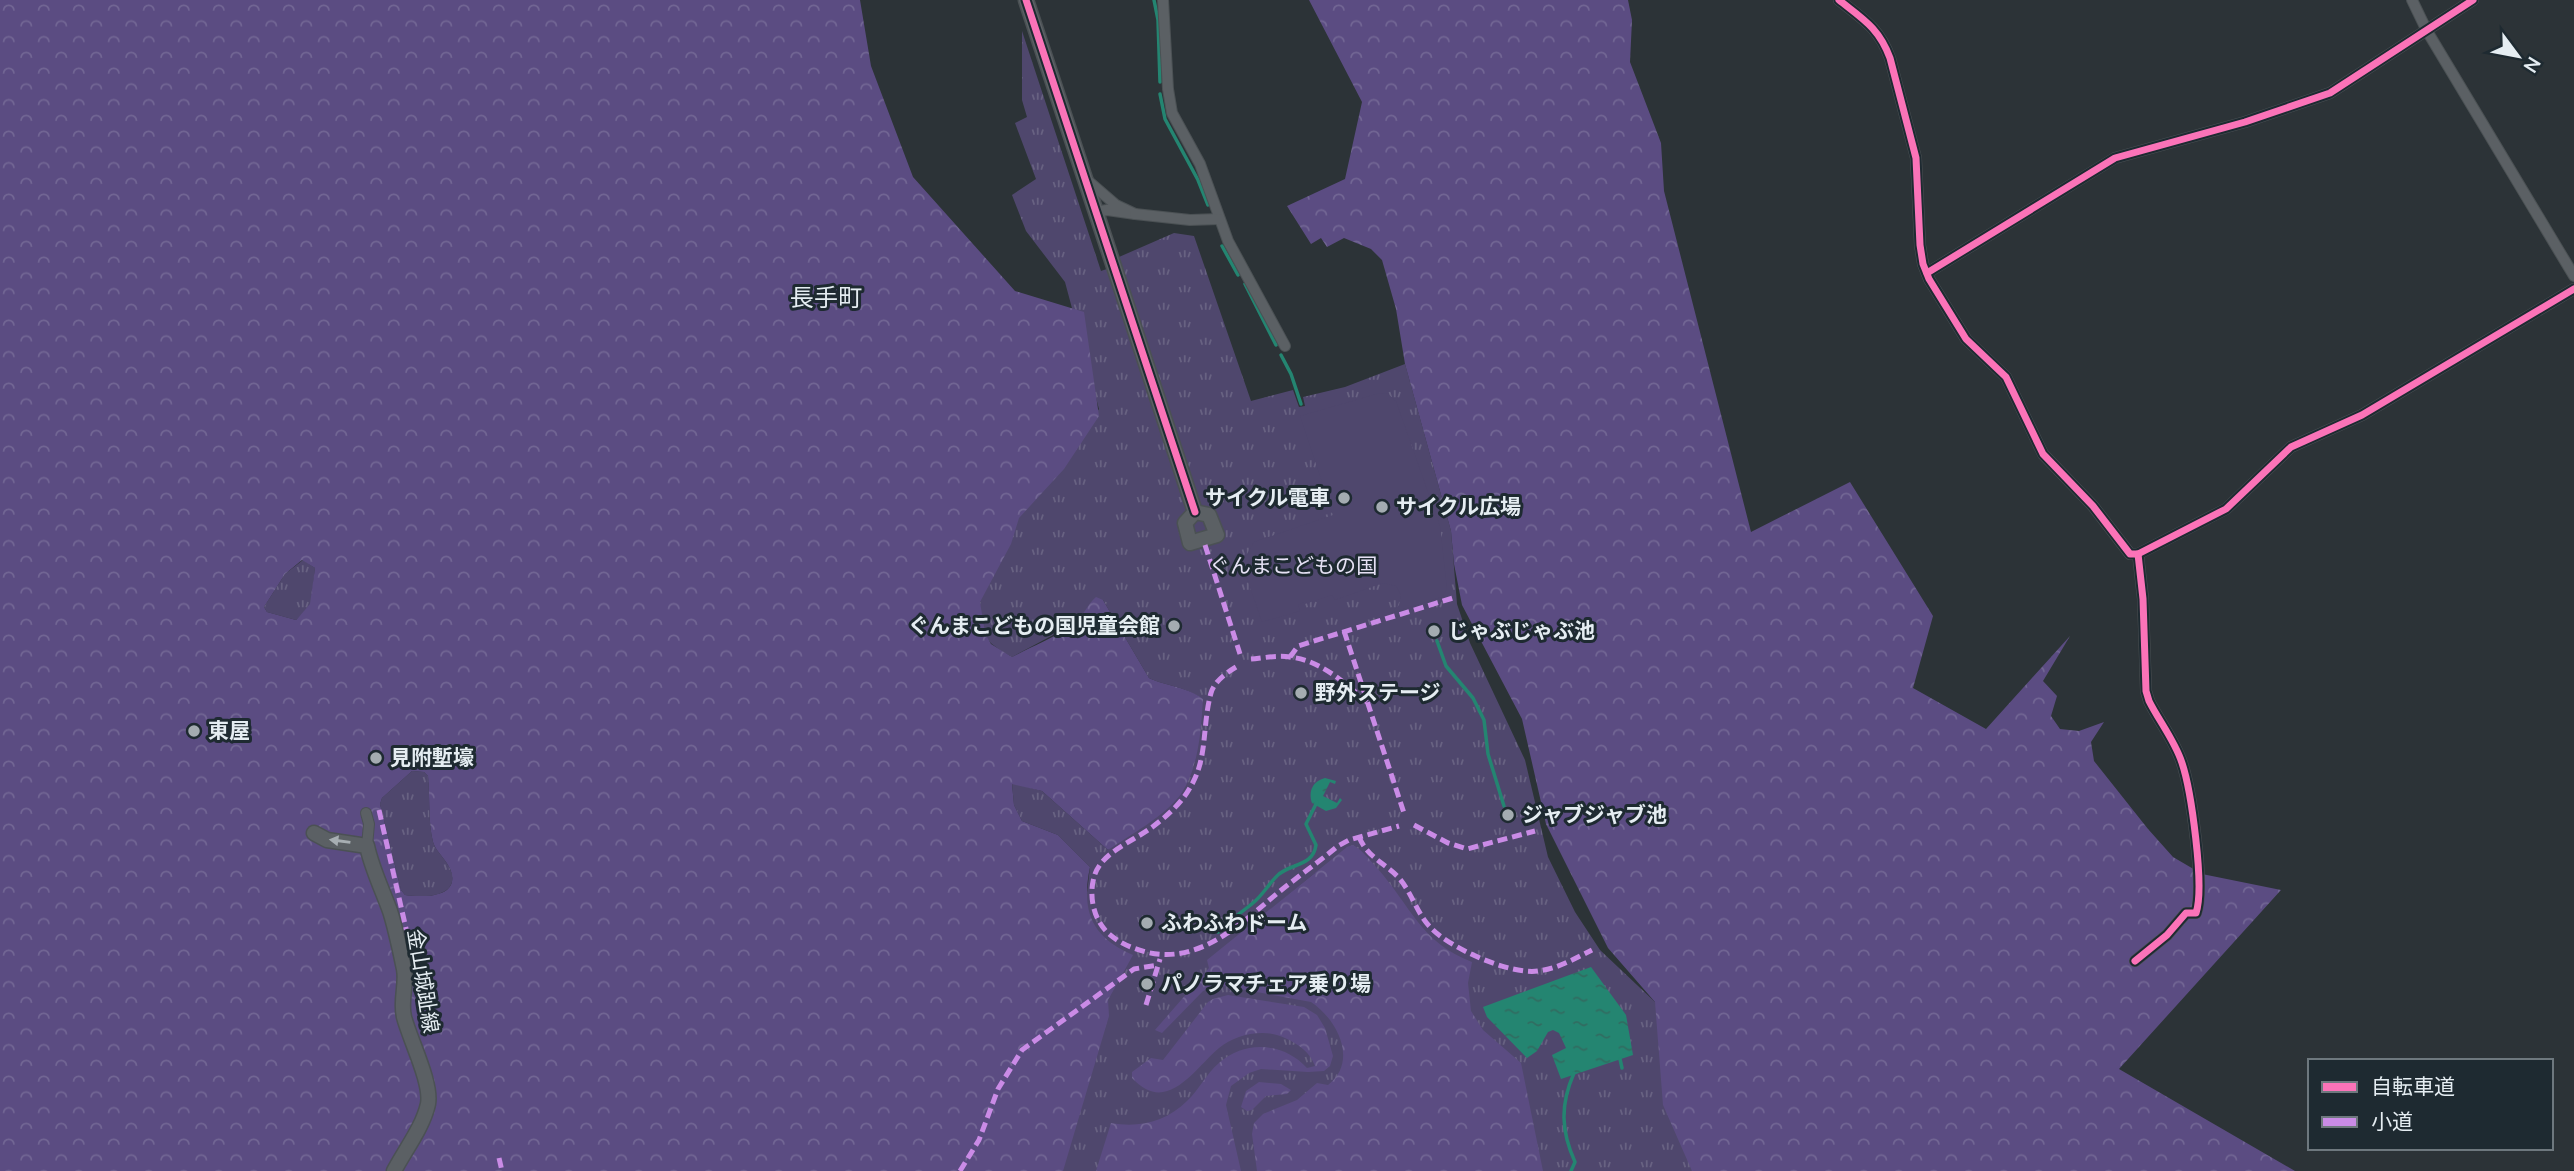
<svg xmlns="http://www.w3.org/2000/svg" width="2574" height="1171" font-family="'Nunito Sans','Noto Sans JP',sans-serif">
	<defs>
		<pattern id="grass-tufts" width="24" height="20" patternUnits="userSpaceOnUse" patternTransform="scale(1.75)"><rect width="24" height="20" fill="#4f476d"/><path d="M3 7l-1-3M5 7V3M7 7l1-3M15 17l-1-3M17 17v-4M19 17l1-3" fill="none" stroke="#686282"/></pattern>
		<pattern id="forest-crowns" width="20" height="18" patternUnits="userSpaceOnUse" patternTransform="scale(1.75)"><rect width="20" height="18" fill="#5b4c82"/><path d="M2 6a3 3 0 1 1 6 0M12 15a3 3 0 1 1 6 0" fill="none" stroke="#726694"/></pattern>
		<pattern id="water-ripples" width="26" height="14" patternUnits="userSpaceOnUse" patternTransform="scale(1.75)"><rect width="26" height="14" fill="#248571"/><path d="M2 4q2-2 4 0t4 0M15 11q2-2 4 0t4 0" fill="none" stroke="#316c61"/></pattern>
	</defs>
	<rect width="100%" height="100%" fill="#2c3337"/>
	<!-- grass -->
	<g fill="url(#grass-tufts)">
		<path d="M1022 31 1101 271 1121 264 1119 257 1174 233 1194 236 1251 401 1293 390 1299 407 1305 406 1303 397 1345 387 1405 364 1451 531 1457 604 1470 643 1525 760 1548 857 1575 912 1600 950 1655 1002 1721 1171H1513L1315 873 1260 918 1317 995 1342 1016 1352 1058 1267 1171H942L1086 901 1090 867 1058 835 1022 821 1014 805 1012 783 1042 791 1108 850 1194 766 1202 699C1188 687 1166 686 1149 678L1103 600 1090 607 1072 625 1012 657C1005 653 998 649 992 644 976 629 980 582 980 560L1072 449 1099 409 1065 282 1026 231 1012 195 1036 179 1015 123 1027 117 1022 100Z"/>
		<path d="M303 560 315 568 311 604 296 620 267 612 264 607 285 574Z"/>
		<path d="M412 771 424 772 428 776C430 796 428 822 433 842 436 853 450 862 452 875 456 899 419 897 405 895L401 890 380 804 382 798Z"/>
	</g>
	<!-- forest -->
	<g fill="url(#forest-crowns)" fill-rule="evenodd">
		<path d="M0 0H860L871 66 913 177 1015 291 1084 312 1099 416 1064 469 1019 518 1011 544 980 602 985 633 991 644 1012 657C1031 647 1053 638 1071 626 1083 618 1088 603 1096 597L1103 600 1149 678C1166 686 1188 687 1203 699 1201 730 1199 767 1181 794 1165 816 1130 835 1108 850L1042 791 1012 784 1014 805 1022 821 1058 835 1090 867C1081 911 1091 937 1133 955L1108 1000 1109 1016 1063 1171H0ZM302 560 315 568 310 604 296 620 267 612 264 607 285 574ZM412 771 424 772 428 776C430 797 428 822 433 842 436 853 450 862 452 875 456 899 419 897 405 895L401 890 380 804 382 798Z"/>
		<path d="M1309 0H1628L1632 20 1630 62 1661 143 1664 191 1751 532 1850 482 1933 616 1913 688 1986 729 2070 636 2043 681 2057 696 2051 716 2060 729 2079 731 2104 722 2091 742 2094 761 2148 829 2173 857 2202 874 2281 890 2119 1069 2295 1171H1692L1663 1105 1655 1002 1608 948 1546 824 1522 719 1462 605 1454 564 1451 531 1405 364 1396 309 1382 260 1371 249 1344 238 1327 247 1321 238 1311 244 1287 206 1345 179 1362 102Z"/>
		<path d="M1353 845C1363 851 1369 859 1377 868 1411 906 1420 942 1472 962L1468 983 1471 1011 1483 1030 1521 1063 1543 1171H1257L1252 1134 1254 1123 1263 1114 1297 1100 1317 1083 1328 1085C1359 1061 1337 1019 1311 1002L1218 985 1203 991 1162 1033 1155 1030 1209 968 1207 960 1347 847Z"/>
		<path d="M1228 995 1304 1007 1317 1015 1325 1028 1333 1056 1330 1066 1324 1071 1308 1072 1261 1069 1249 1073 1231 1086 1226 1105 1241 1171H1096L1111 1123C1139 1128 1166 1122 1187 1101 1199 1090 1206 1074 1219 1063 1245 1040 1283 1042 1307 1068L1315 1066C1310 1052 1298 1044 1285 1038 1265 1028 1236 1034 1219 1048 1194 1069 1167 1116 1132 1078V1072L1151 1058 1163 1060 1208 1002 1213 999Z"/>
		<path d="M1259 1082 1281 1084 1291 1090 1287 1094 1266 1096 1252 1110 1247 1111 1241 1107 1246 1091Z"/>
	</g>
	<!-- pitch -->
	<path fill="#4f476d" d="M1380 393 1388 394 1396 401 1440 526 1447 589 1442 597 1391 613 1399 605 1401 595 1396 586 1383 583 1335 600 1332 595 1305 604 1304 602 1298 605 1300 611 1262 622 1243 567 1244 559 1254 542 1333 515 1300 416Z"/>
	<!-- water -->
	<g fill="url(#water-ripples)">
		<path d="M1325 778 1336 781 1335 784 1330 782 1323 796 1337 803 1340 798 1342 800 1336 808 1326 811 1312 803C1308 791 1313 781 1325 778Z"/>
		<path d="M1591 967 1626 1015 1633 1055 1561 1079 1552 1055 1566 1048 1559 1033 1553 1030 1548 1032 1537 1051 1527 1058 1487 1017 1483 1007Z"/>
	</g>
	<g fill="none" stroke-linecap="round" stroke-linejoin="round">
		<!-- stream -->
		<g stroke="#248571" stroke-width="3.5">
			<path d="M1154 0 1158 20 1160 82"/>
			<path d="M1160 94 1165 119 1198 180 1208 205"/>
			<path d="M1222 246 1238 275"/>
			<path d="M1245 284 1276 345"/>
			<path d="M1281 355 1291 374 1301 404"/>
			<path d="M1437 641 1446 666 1473 698 1484 720 1488 754 1504 806"/>
			<path d="M1218 932C1229 920 1241 913 1253 903 1263 895 1269 883 1279 874 1293 863 1313 866 1316 845L1306 824 1317 802"/>
			<path d="M1620 1059 1622 1068"/>
			<path d="M1571 1171 1575 1162C1561 1131 1560 1105 1574 1073"/>
		</g>
		<!-- street casing -->
		<g stroke="#4b5154" stroke-width="12">
			<g id="street">
				<path d="M1163 0 1168 89 1172 113 1200 164 1228 241 1285 346"/>
				<path d="M1839 0C1863 19 1879 28 1890 58L1916 158 1920 245 1923 264 1929 279 1966 339 2006 377 2043 454 2093 506 2130 554H2138L2226 509 2291 447 2362 415 2574 289"/>
				<path d="M2412 0 2427 31 2574 276"/>
				<path d="M1087 180 1116 205 1135 214 1107 210 1096 212"/>
				<path d="M1135 214 1190 220 1219 219"/>
				<path d="M1927 273 2115 158 2245 122 2330 93 2473 0"/>
				<path d="M366 813 369 824 367 846"/>
				<path d="M2135 961 2167 935 2186 913H2196C2205 887 2191 790 2182 763 2175 741 2159 721 2149 701L2146 691 2143 599 2138 554"/>
			</g>
		</g>
		<!-- secondary casing -->
		<g stroke="#4b5154" stroke-width="17">
			<g id="secondary">
				<path d="M1026 0 1195 512"/>
				<path d="M1195 512 1209 515 1217 535 1190 543 1185 523Z"/>
				<path d="M314 833 327 840 367 846C372 869 382 889 390 911 396 930 400 950 404 969 407 984 400 1001 404 1017 410 1040 432 1083 428 1104 423 1127 405 1150 394 1171"/>
			</g>
		</g>
		<!-- street -->
		<use href="#street" stroke="#5b6064" stroke-width="10"/>
		<!-- secondary -->
		<use href="#secondary" stroke="#5b6064" stroke-width="14"/>
		<!-- quiet -->
		<g stroke="#ca8be6" stroke-width="5" stroke-dasharray="10 5" stroke-linecap="butt">
			<path d="M1205 545 1240 654"/>
			<path d="M1344 631 1404 813"/>
			<path d="M1290 657 1298 646 1453 598"/>
			<path d="M1251 659C1263 658 1278 655 1290 657 1320 660 1345 683 1367 702"/>
			<path d="M1236 667C1226 673 1214 682 1211 693 1202 725 1208 757 1191 786 1182 803 1166 817 1151 828 1133 841 1103 852 1095 874 1088 894 1093 919 1108 933 1119 943 1131 948 1146 952 1194 964 1233 931 1267 902 1290 882 1315 865 1338 846L1349 840 1399 826"/>
			<path d="M379 810 410 946C415 958 420 969 415 982"/>
			<path d="M1414 825 1448 843 1467 849 1535 831"/>
			<path d="M1359 837C1368 858 1385 863 1399 878 1412 893 1417 914 1431 928 1450 948 1510 975 1538 971 1557 969 1576 958 1592 950"/>
			<path d="M1146 1005 1160 959"/>
			<path d="M499 1158 502 1171"/>
			<path d="M960 1171 979 1140 998 1089 1022 1050 1134 969 1158 965"/>
		</g>
		<!-- cycleway casing -->
		<g stroke="#1e2a31" stroke-width="11">
			<g id="cycleway">
				<path d="M1026 0 1195 512"/>
				<path d="M1839 0C1863 19 1879 28 1890 58L1916 158 1920 245 1923 264 1929 279 1966 339 2006 377 2043 454 2093 506 2130 554H2138L2226 509 2291 447 2362 415 2574 289"/>
				<path d="M1927 273 2115 158 2245 122 2330 93 2473 0"/>
				<path d="M2135 961 2167 935 2186 913H2196C2205 887 2191 790 2182 763 2175 741 2159 721 2149 701L2146 691 2143 599 2138 554"/>
			</g>
		</g>
		<!-- cycleway -->
		<use href="#cycleway" stroke="#fb73b8" stroke-width="7"/>
	</g>
	<!-- one-way arrows -->
	<defs><path id="oneway-solid" d="M-6-.8H1V-3.2L6.5 0L1 3.2V.8H-6Z" transform="scale(1.75)"/></defs>
	<use fill="#a7aeb2" href="#oneway-solid" transform="translate(340 841) rotate(-172)"/>
	<!-- markers -->
	<g fill="#a4acb1" stroke="#1e2a31" stroke-width="2.5">
		<circle cx="1344" cy="498" r="7"/>
		<circle cx="1382" cy="507" r="7"/>
		<circle cx="1174" cy="626" r="7"/>
		<circle cx="1434" cy="631" r="7"/>
		<circle cx="1301" cy="693" r="7"/>
		<circle cx="194" cy="731" r="7"/>
		<circle cx="376" cy="758" r="7"/>
		<circle cx="1508" cy="815" r="7"/>
		<circle cx="1147" cy="923" r="7"/>
		<circle cx="1147" cy="984" r="7"/>
	</g>
	<g text-anchor="middle" dominant-baseline="central" stroke-width="6" stroke-linejoin="round" paint-order="stroke">
		<!-- poi labels -->
		<g font-size="21" font-weight="bold" fill="#e5edf2" stroke="#1e2a31" text-anchor="start">
			<text x="1330" y="498" text-anchor="end">サイクル電車</text>
			<text x="1396" y="507">サイクル広場</text>
			<text x="1160" y="626" text-anchor="end">ぐんまこどもの国児童会館</text>
			<text x="1448" y="631">じゃぶじゃぶ池</text>
			<text x="1315" y="693">野外ステージ</text>
			<text x="208" y="731">東屋</text>
			<text x="390" y="758">見附塹壕</text>
			<text x="1522" y="815">ジャブジャブ池</text>
			<text x="1161" y="923">ふわふわドーム</text>
			<text x="1161" y="984">パノラマチェア乗り場</text>
		</g>
		<!-- park labels -->
		<g font-size="21" fill="#e5e1f4" stroke="#1e2a31">
			<text x="1293" y="566">ぐんまこどもの国</text>
		</g>
		<!-- street labels -->
		<g font-size="21" fill="#e5edf2" stroke="#1e2a31">
			<text transform="translate(423 981) rotate(81)">金山城趾線</text>
		</g>
		<!-- quarter labels -->
		<g font-size="24" fill="#e5edf2" stroke="#1e2a31">
			<text x="826" y="298">長手町</text>
		</g>
	</g>
	<!-- legend -->
	<rect x="2308" y="1059" width="245" height="91" fill="#1e2a31" stroke="#6e787e" stroke-width="2"/>
	<rect x="2322" y="1082" width="35" height="10" fill="#fb73b8" stroke="#6e787e" stroke-width="2"/>
	<text x="2371" y="1094" font-size="21" fill="#e5edf2">自転車道</text>
	<rect x="2322" y="1117" width="35" height="10" fill="#ca8be6" stroke="#6e787e" stroke-width="2"/>
	<text x="2371" y="1129" font-size="21" fill="#e5edf2">小道</text>
	<!-- north arrow -->
	<g transform="translate(2518 56) rotate(122)" stroke="#1e2a31" stroke-width="5" paint-order="stroke">
	<path d="M0-5L12 26L0 18L-12 26Z" fill="#e5edf2"/>
	<text y="-10" font-size="19" font-weight="bold" text-anchor="middle" fill="#e5edf2">N</text>
	</g>
</svg>
